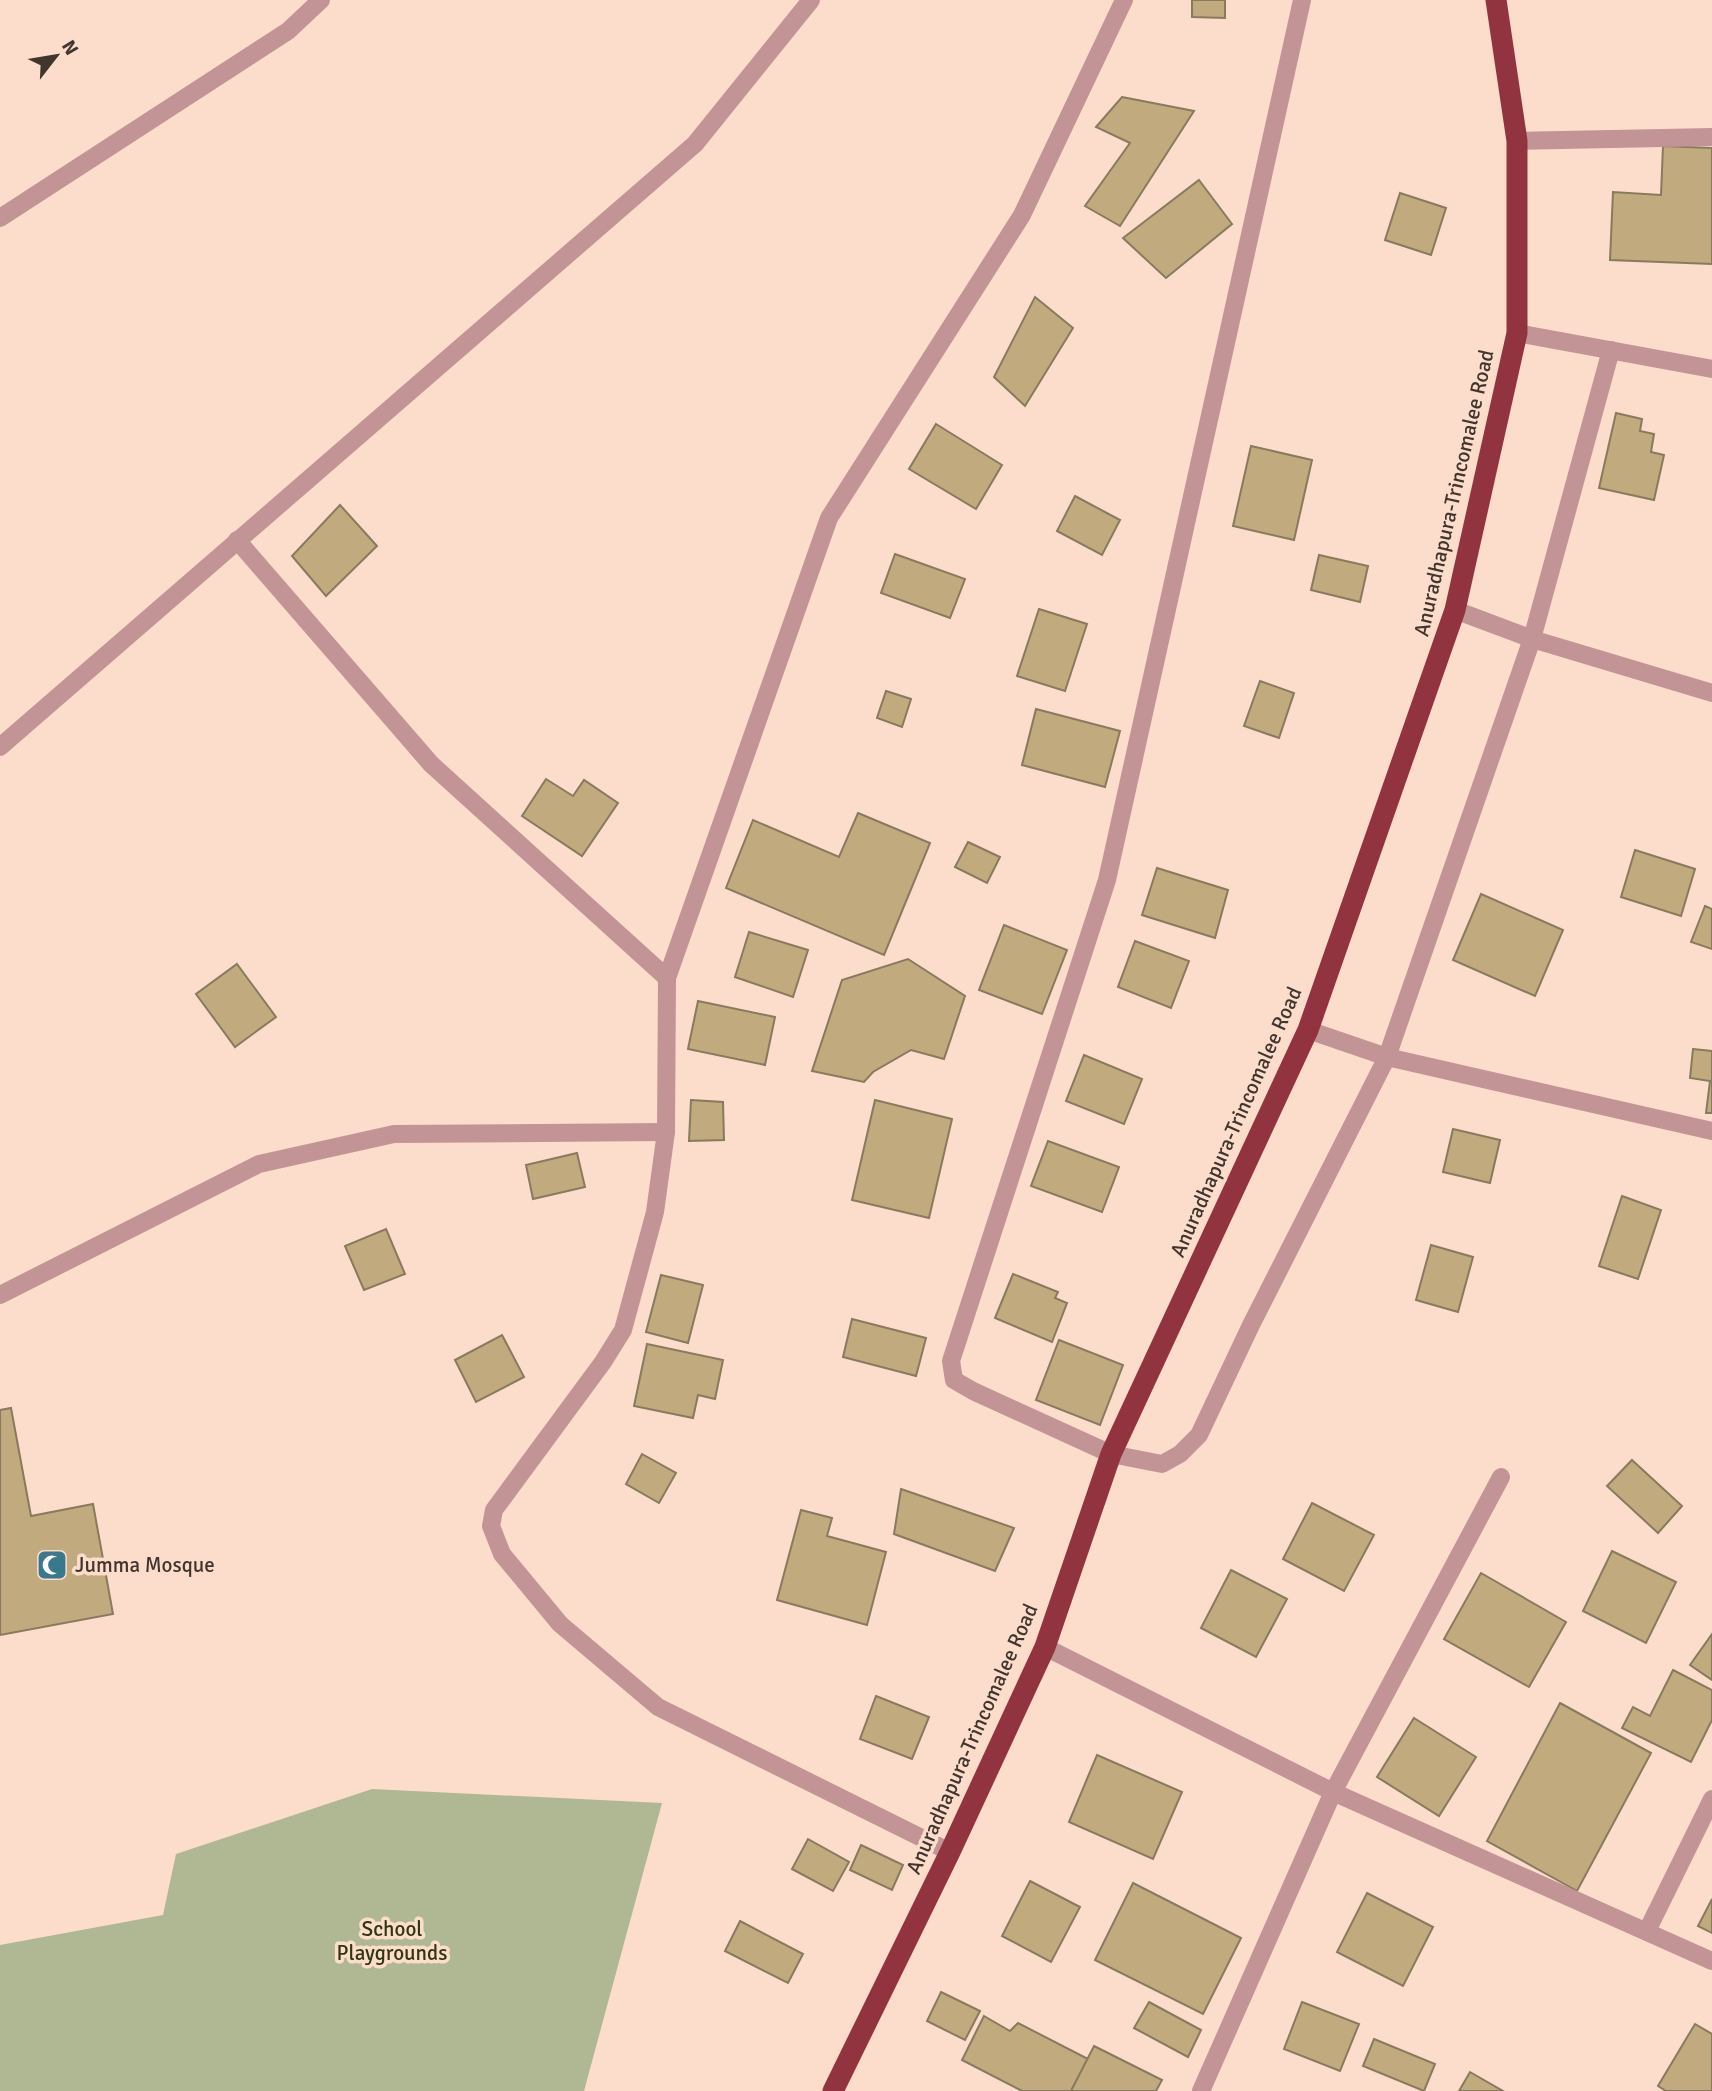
<svg xmlns="http://www.w3.org/2000/svg" width="1712" height="2091" font-family="Signika,sans-serif">
	<rect width="100%" height="100%" fill="#fcdccb"/>
	<!-- green -->
	<path fill="#afb893" d="M372 1789 662 1803 584 2091H0V1945L163 1915 176 1854Z"/>
	<!-- building -->
	<g fill="#c1aa7d" stroke="#887a5f" stroke-width="2">
		<path d="M1192 0H1225V18L1192 17Z"/>
		<path d="M1122 97 1194 111 1120 226 1085 206 1130 143 1096 127Z"/>
		<path d="M1663 146 1712 148V264L1610 260 1613 192 1661 195Z"/>
		<path d="M1199 180 1232 224 1166 278 1123 238Z"/>
		<path d="M1400 193 1446 208 1431 255 1385 240Z"/>
		<path d="M1035 297 1073 328 1025 406 994 377Z"/>
		<path d="M1616 413 1642 419 1640 431 1654 434 1651 452 1664 455 1654 500 1599 488Z"/>
		<path d="M936 424 1002 465 976 509 909 469Z"/>
		<path d="M1251 446 1312 460 1294 540 1233 526Z"/>
		<path d="M1075 496 1120 520 1102 555 1057 531Z"/>
		<path d="M340 505 377 546 326 596 292 556Z"/>
		<path d="M895 554 965 579 950 618 881 593Z"/>
		<path d="M1319 555 1368 566 1360 602 1311 590Z"/>
		<path d="M1039 609 1087 624 1065 691 1017 676Z"/>
		<path d="M1260 681 1294 693 1279 738 1244 726Z"/>
		<path d="M886 691 911 699 902 727 877 718Z"/>
		<path d="M1036 709 1120 731 1105 787 1022 765Z"/>
		<path d="M546 779 573 796 584 780 618 803 582 856 522 816Z"/>
		<path d="M858 813 930 843 884 955 726 888 753 820 839 857Z"/>
		<path d="M968 842 1000 857 987 883 955 867Z"/>
		<path d="M1635 850 1695 869 1681 916 1621 897Z"/>
		<path d="M1157 868 1228 890 1215 938 1142 915Z"/>
		<path d="M1481 894 1563 930 1535 996 1453 960Z"/>
		<path d="M1705 906 1712 909V949L1691 942Z"/>
		<path d="M1004 925 1067 950 1042 1014 979 990Z"/>
		<path d="M749 932 808 950 793 997 735 977Z"/>
		<path d="M1135 941 1189 961 1171 1008 1118 987Z"/>
		<path d="M908 959 965 996 944 1059 911 1050 873 1072 864 1082 812 1071 842 980Z"/>
		<path d="M237 964 276 1017 235 1047 196 994Z"/>
		<path d="M698 1001 775 1017 765 1065 688 1049Z"/>
		<path d="M1693 1049 1712 1051V1113H1706L1710 1081 1690 1078Z"/>
		<path d="M1084 1055 1142 1079 1124 1124 1066 1101Z"/>
		<path d="M691 1100 723 1102 724 1140 689 1141Z"/>
		<path d="M875 1100 952 1119 929 1218 852 1200Z"/>
		<path d="M1453 1129 1500 1140 1490 1183 1443 1172Z"/>
		<path d="M1048 1141 1119 1167 1102 1212 1031 1186Z"/>
		<path d="M577 1153 585 1187 533 1199 526 1165Z"/>
		<path d="M1622 1196 1661 1210 1638 1279 1599 1266Z"/>
		<path d="M386 1229 405 1274 364 1290 345 1246Z"/>
		<path d="M1431 1245 1473 1257 1458 1312 1416 1300Z"/>
		<path d="M1013 1274 1058 1292 1055 1298 1067 1303 1052 1342 995 1318Z"/>
		<path d="M661 1275 703 1285 688 1343 646 1332Z"/>
		<path d="M852 1319 926 1338 916 1376 843 1357Z"/>
		<path d="M502 1335 524 1377 476 1402 455 1360Z"/>
		<path d="M1059 1340 1123 1365 1100 1425 1036 1400Z"/>
		<path d="M647 1344 723 1360 715 1399 698 1395 693 1418 634 1406Z"/>
		<path d="M11 1408 31 1516 93 1504 113 1614 0 1635V1410Z"/>
		<path d="M642 1454 676 1473 659 1503 626 1484Z"/>
		<path d="M1632 1460 1682 1506 1658 1533 1607 1486Z"/>
		<path d="M901 1489 1014 1528 995 1571 894 1534Z"/>
		<path d="M1312 1503 1374 1535 1344 1591 1283 1559Z"/>
		<path d="M801 1510 832 1518 827 1536 886 1552 867 1625 777 1600Z"/>
		<path d="M1612 1551 1676 1582 1646 1643 1583 1611Z"/>
		<path d="M1231 1570 1287 1599 1256 1657 1201 1628Z"/>
		<path d="M1481 1573 1566 1622 1529 1687 1444 1639Z"/>
		<path d="M1712 1634V1680L1690 1665Z"/>
		<path d="M1673 1670 1712 1690V1720L1691 1762 1622 1728 1633 1707 1650 1716Z"/>
		<path d="M876 1696 929 1717 912 1759 860 1739Z"/>
		<path d="M1560 1703 1651 1753 1577 1891 1487 1841Z"/>
		<path d="M1414 1718 1476 1757 1439 1816 1377 1777Z"/>
		<path d="M1097 1755 1182 1792 1153 1859 1069 1822Z"/>
		<path d="M808 1839 849 1862 833 1891 792 1869Z"/>
		<path d="M861 1845 903 1865 892 1890 850 1870Z"/>
		<path d="M1030 1881 1080 1907 1051 1962 1002 1936Z"/>
		<path d="M1133 1883 1241 1938 1203 2014 1095 1960Z"/>
		<path d="M1367 1893 1433 1927 1403 1986 1337 1952Z"/>
		<path d="M1712 1899V1933L1698 1926Z"/>
		<path d="M740 1921 803 1954 788 1983 725 1951Z"/>
		<path d="M941 1992 980 2011 965 2040 927 2021Z"/>
		<path d="M1149 2002 1201 2030 1188 2057 1134 2028Z"/>
		<path d="M1302 2002 1359 2024 1340 2071 1284 2049Z"/>
		<path d="M984 2016 1010 2031 1018 2023 1088 2059 1071 2091H1022L962 2060Z"/>
		<path d="M1695 2024 1712 2034V2091H1666L1658 2086Z"/>
		<path d="M1374 2039 1435 2064 1424 2091 1363 2066Z"/>
		<path d="M1094 2046 1162 2080 1156 2091H1071Z"/>
		<path d="M1470 2072 1503 2091H1459Z"/>
	</g>
	<g fill="none" stroke-linecap="round" stroke-linejoin="round">
		<!-- street -->
		<g stroke="#c39496" stroke-width="18">
			<path d="M1302 0 1107 880 951 1361 954 1380 973 1391 1111 1454 1162 1464 1180 1454 1199 1435 1251 1325 1387 1057 1532 639 1611 350"/>
			<path d="M1517 141 1712 137"/>
			<path d="M0 218 288 31 321 0"/>
			<path d="M1517 333 1712 369"/>
			<path d="M237 540 431 764 667 978"/>
			<path d="M1455 610 1532 639 1712 693"/>
			<path d="M0 747 695 144 811 0"/>
			<path d="M1308 1030 1387 1057 1712 1131"/>
			<path d="M0 1295 259 1164 394 1134 666 1132"/>
			<path d="M1045 1647 1333 1792 1712 1961"/>
			<path d="M950 1852 658 1707 560 1624 502 1554 491 1526 494 1510 603 1362 623 1330 655 1212 666 1132 667 978 829 518 1022 215 1124 0"/>
			<path d="M1647 1931 1712 1799"/>
			<path d="M1201 2091 1333 1792 1501 1477"/>
		</g>
		<!-- highway -->
		<path stroke="#923440" stroke-width="21" d="M833 2091 950 1852 1045 1647 1111 1454 1308 1030 1455 610 1517 333V141L1496 0"/>
	</g>
	<!-- icons -->
	<defs>
		<g id="mosque-square" transform="scale(1.575)"><rect x="-9" y="-9" width="18" height="18" rx="4" fill="#39798c" stroke="#fcdccb"/><path d="M3.5-4.9A6 6 0 1 0 3.5 4.9A5 5 0 1 1 3.5-4.9Z" fill="#fff"/></g>
	</defs>
	<g fill-rule="evenodd">
		<use href="#mosque-square" x="52" y="1565"/>
	</g>
	<g text-anchor="middle" dominant-baseline="central" stroke-width="7" stroke-linejoin="round" paint-order="stroke">
		<!-- street labels -->
		<g font-size="21" fill="#41352e" stroke="#fcdccb">
			<text transform="translate(1454 493) rotate(-77)">Anuradhapura-Trincomalee Road</text>
			<text transform="translate(1236 1122) rotate(-66)">Anuradhapura-Trincomalee Road</text>
			<text transform="translate(972 1739) rotate(-66)">Anuradhapura-Trincomalee Road</text>
		</g>
		<!-- poi labels -->
		<g font-size="21" fill="#41352e" stroke="#fcdccb" text-anchor="start">
			<text x="75" y="1565">Jumma Mosque</text>
		</g>
		<!-- park labels -->
		<g font-size="21" fill="#2f3610" stroke="#fcdccb">
			<text x="392" y="1929">School<tspan x="392" dy="24">Playgrounds</tspan></text>
		</g>
	</g>
	<!-- north arrow -->
	<g transform="translate(56 56) rotate(59)" stroke="#fcdccb" stroke-width="5" paint-order="stroke">
	<path d="M0-5L12 26L0 18L-12 26Z" fill="#41352e"/>
	<text y="-10" font-size="19" font-weight="bold" text-anchor="middle" fill="#41352e">N</text>
	</g>
</svg>
